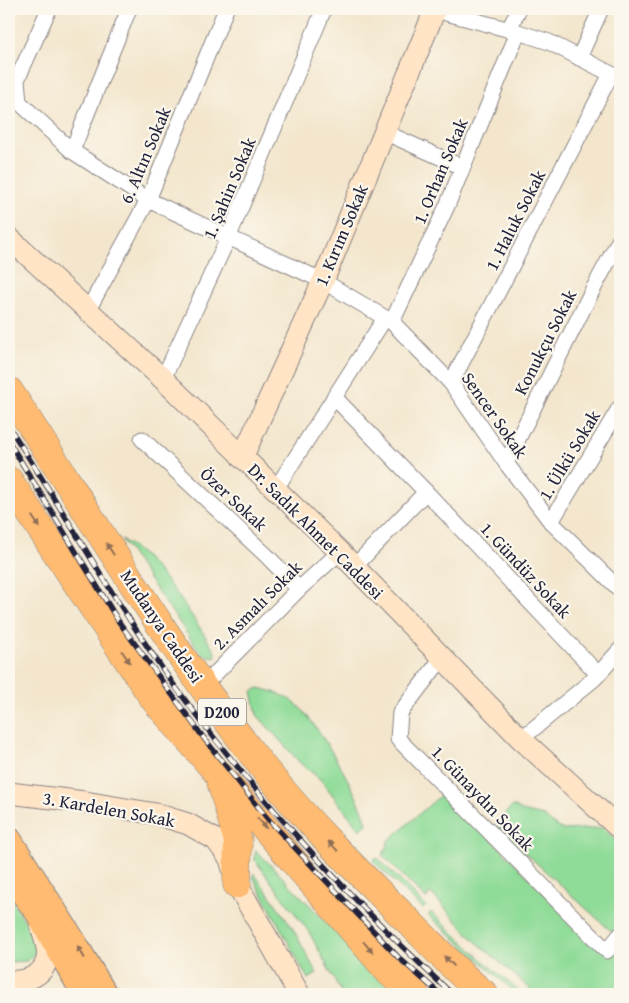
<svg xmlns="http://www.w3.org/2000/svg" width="629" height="1003" font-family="'Gentium Book Plus',serif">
	<rect width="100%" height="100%" fill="#fbf7ec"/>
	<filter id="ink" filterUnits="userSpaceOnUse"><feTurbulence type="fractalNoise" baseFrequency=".02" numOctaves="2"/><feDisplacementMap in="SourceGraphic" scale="10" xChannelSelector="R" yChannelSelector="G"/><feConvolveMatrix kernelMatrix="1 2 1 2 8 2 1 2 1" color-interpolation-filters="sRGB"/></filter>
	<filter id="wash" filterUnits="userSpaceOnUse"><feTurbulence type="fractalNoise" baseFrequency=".0096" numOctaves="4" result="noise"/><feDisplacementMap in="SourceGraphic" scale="20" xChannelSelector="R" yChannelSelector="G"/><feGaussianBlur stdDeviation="1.12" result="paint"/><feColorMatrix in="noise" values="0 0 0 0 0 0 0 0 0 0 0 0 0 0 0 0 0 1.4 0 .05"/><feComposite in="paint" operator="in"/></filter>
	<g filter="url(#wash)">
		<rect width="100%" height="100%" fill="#f3e6cd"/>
		<!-- green -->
		<g fill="#8fdb98" stroke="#587e6a">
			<path d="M121 539C160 562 190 613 214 650L216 657 202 655Z"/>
			<path d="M259 688C272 691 286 695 297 705 316 720 362 800 367 824L360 830 320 779 301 764 257 715 252 691Z"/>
			<path d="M442 794 491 839 593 943 620 942V994H536L473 939 431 893 426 899 382 855 388 846 387 842Z"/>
			<path d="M513 806 522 811 544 816 557 827 564 830 603 828 620 844V923L613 933 497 827C500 818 506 812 513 806Z"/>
			<path d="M256 850 396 994H342L309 932 254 859Z"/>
			<path d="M374 858 379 859 426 906 423 909 373 861Z"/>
			<path d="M254 873 292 927 317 974 308 979 253 877Z"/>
			<path d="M9 894 20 914 34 934 36 952 27 961 9 962Z"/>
			<path d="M431 912 487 964 523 994H517L428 915Z"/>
		</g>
	</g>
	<g filter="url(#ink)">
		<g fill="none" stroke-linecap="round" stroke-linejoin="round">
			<!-- street casing -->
			<g stroke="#8a8484" stroke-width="17">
				<g id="street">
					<path d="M49 9 17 80 19 102 72 151 148 200 323 281 392 322 451 383 506 463 551 522 620 590"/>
					<path d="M435 10 518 32 549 42 619 78"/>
					<path d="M509 29 519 9"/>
					<path d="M579 58 601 9"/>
					<path d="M384 132 462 167"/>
					<path d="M72 151 129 9"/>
					<path d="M88 310 148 200 226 9"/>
					<path d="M392 322 447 206 518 32"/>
					<path d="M163 379 229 236 324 9"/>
					<path d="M451 383 611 74"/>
					<path d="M334 397 426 492 598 674"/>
					<path d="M142 439 267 556 299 589"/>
					<path d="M506 463 590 295 620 239"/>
					<path d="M275 490 385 318"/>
					<path d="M551 522 620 407"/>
					<path d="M354 567 426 492"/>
					<path d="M442 658 400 713 398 739 607 951 620 935"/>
					<path d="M203 686 299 589 340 552"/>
					<path d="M521 739 594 679 620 650"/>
				</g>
			</g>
			<!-- secondary casing -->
			<g stroke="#8a8484" stroke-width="23">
				<g id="secondary">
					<path d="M9 238 163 379 340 552 521 739 620 829"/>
					<path d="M242 458 323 281 435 10 432 9"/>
					<path d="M9 793 85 802 156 814 188 824 216 840 230 859 237 884 299 994"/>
					<path d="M9 981C25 982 43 977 47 959 49 949 44 936 41 927"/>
				</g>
			</g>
			<!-- primary casing -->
			<g stroke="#8a8484" stroke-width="26">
				<g id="primary">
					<path d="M9 839 73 940 105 994"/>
					<path d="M9 875 37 912 84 994"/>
				</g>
			</g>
			<!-- highway casing -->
			<g stroke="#8a8484" stroke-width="29">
				<g id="highway">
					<path d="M9 391C92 518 170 650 265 770 308 823 357 871 406 919 432 944 456 972 484 994"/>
					<path d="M9 481 154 699 390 973 415 994"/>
					<path d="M221 782 238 841 237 884"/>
				</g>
			</g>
			<!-- street -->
			<use href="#street" stroke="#fff" stroke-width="15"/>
			<!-- secondary -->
			<use href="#secondary" stroke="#ffe4c6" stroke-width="21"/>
			<!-- primary -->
			<use href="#primary" stroke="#febb71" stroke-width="24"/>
			<!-- highway -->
			<use href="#highway" stroke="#febb71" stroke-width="28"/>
			<!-- rail casing -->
			<g stroke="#22223b" stroke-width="5.5">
				<g id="rail">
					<path d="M9 427C65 512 114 602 174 685 256 797 351 900 452 994"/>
					<path d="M9 442 119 622 203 737 267 818 398 957 440 994"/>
				</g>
			</g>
			<!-- rail -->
			<use href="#rail" stroke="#fbf7ec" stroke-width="4" stroke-dasharray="11" stroke-linecap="butt"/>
		</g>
		<!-- one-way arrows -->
		<defs><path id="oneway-solid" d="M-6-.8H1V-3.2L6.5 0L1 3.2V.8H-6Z" transform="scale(1.25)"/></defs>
		<g fill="#906e56">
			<use href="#oneway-solid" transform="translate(36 522) rotate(56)"/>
			<use href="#oneway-solid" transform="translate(110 549) rotate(-123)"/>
			<use href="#oneway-solid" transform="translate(126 657) rotate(56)"/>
			<use href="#oneway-solid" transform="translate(262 823) rotate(49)"/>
			<use href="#oneway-solid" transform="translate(333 846) rotate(-134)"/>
			<use href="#oneway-solid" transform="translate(368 947) rotate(49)"/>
			<use href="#oneway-solid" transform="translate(81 952) rotate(-120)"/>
			<use href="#oneway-solid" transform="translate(449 961) rotate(-136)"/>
		</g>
	</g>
	<g text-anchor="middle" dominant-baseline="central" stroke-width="4.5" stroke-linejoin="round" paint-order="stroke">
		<!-- shield labels -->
		<rect fill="#fbf7ec" stroke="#636270" stroke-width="1" x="198" y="698.5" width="48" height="27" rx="4"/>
		<g font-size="16" font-weight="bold" fill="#22223b">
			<text x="222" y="712">D200</text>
		</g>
		<!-- street labels -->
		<g font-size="18" fill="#22223b" stroke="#fbf7ec">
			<text transform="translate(145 155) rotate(-67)">6. Altın Sokak</text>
			<text transform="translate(440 171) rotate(-67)">1. Orhan Sokak</text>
			<text transform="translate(229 188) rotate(-67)">1. Şahin Sokak</text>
			<text transform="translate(515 220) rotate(-63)">1. Haluk Sokak</text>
			<text transform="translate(341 235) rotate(-67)">1. Kırım Sokak</text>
			<text transform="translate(545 342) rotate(-63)">Konukçu Sokak</text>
			<text transform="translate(495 415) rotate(55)">Sencer Sokak</text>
			<text transform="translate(569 455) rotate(-59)">1. Ülkü Sokak</text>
			<text transform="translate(234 499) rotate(43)">Özer Sokak</text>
			<text transform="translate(316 531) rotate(45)">Dr. Sadık Ahmet Caddesi</text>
			<text transform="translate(526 570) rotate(47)">1. Gündüz Sokak</text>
			<text transform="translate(257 605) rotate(-45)">2. Asmalı Sokak</text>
			<text transform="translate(162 626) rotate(56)">Mudanya Caddesi</text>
			<text transform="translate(483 798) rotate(46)">1. Günaydın Sokak</text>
			<text transform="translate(109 809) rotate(10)">3. Kardelen Sokak</text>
		</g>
	</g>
	<!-- margin -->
	<rect width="629" height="1003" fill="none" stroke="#fbf7ec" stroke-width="30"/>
</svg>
